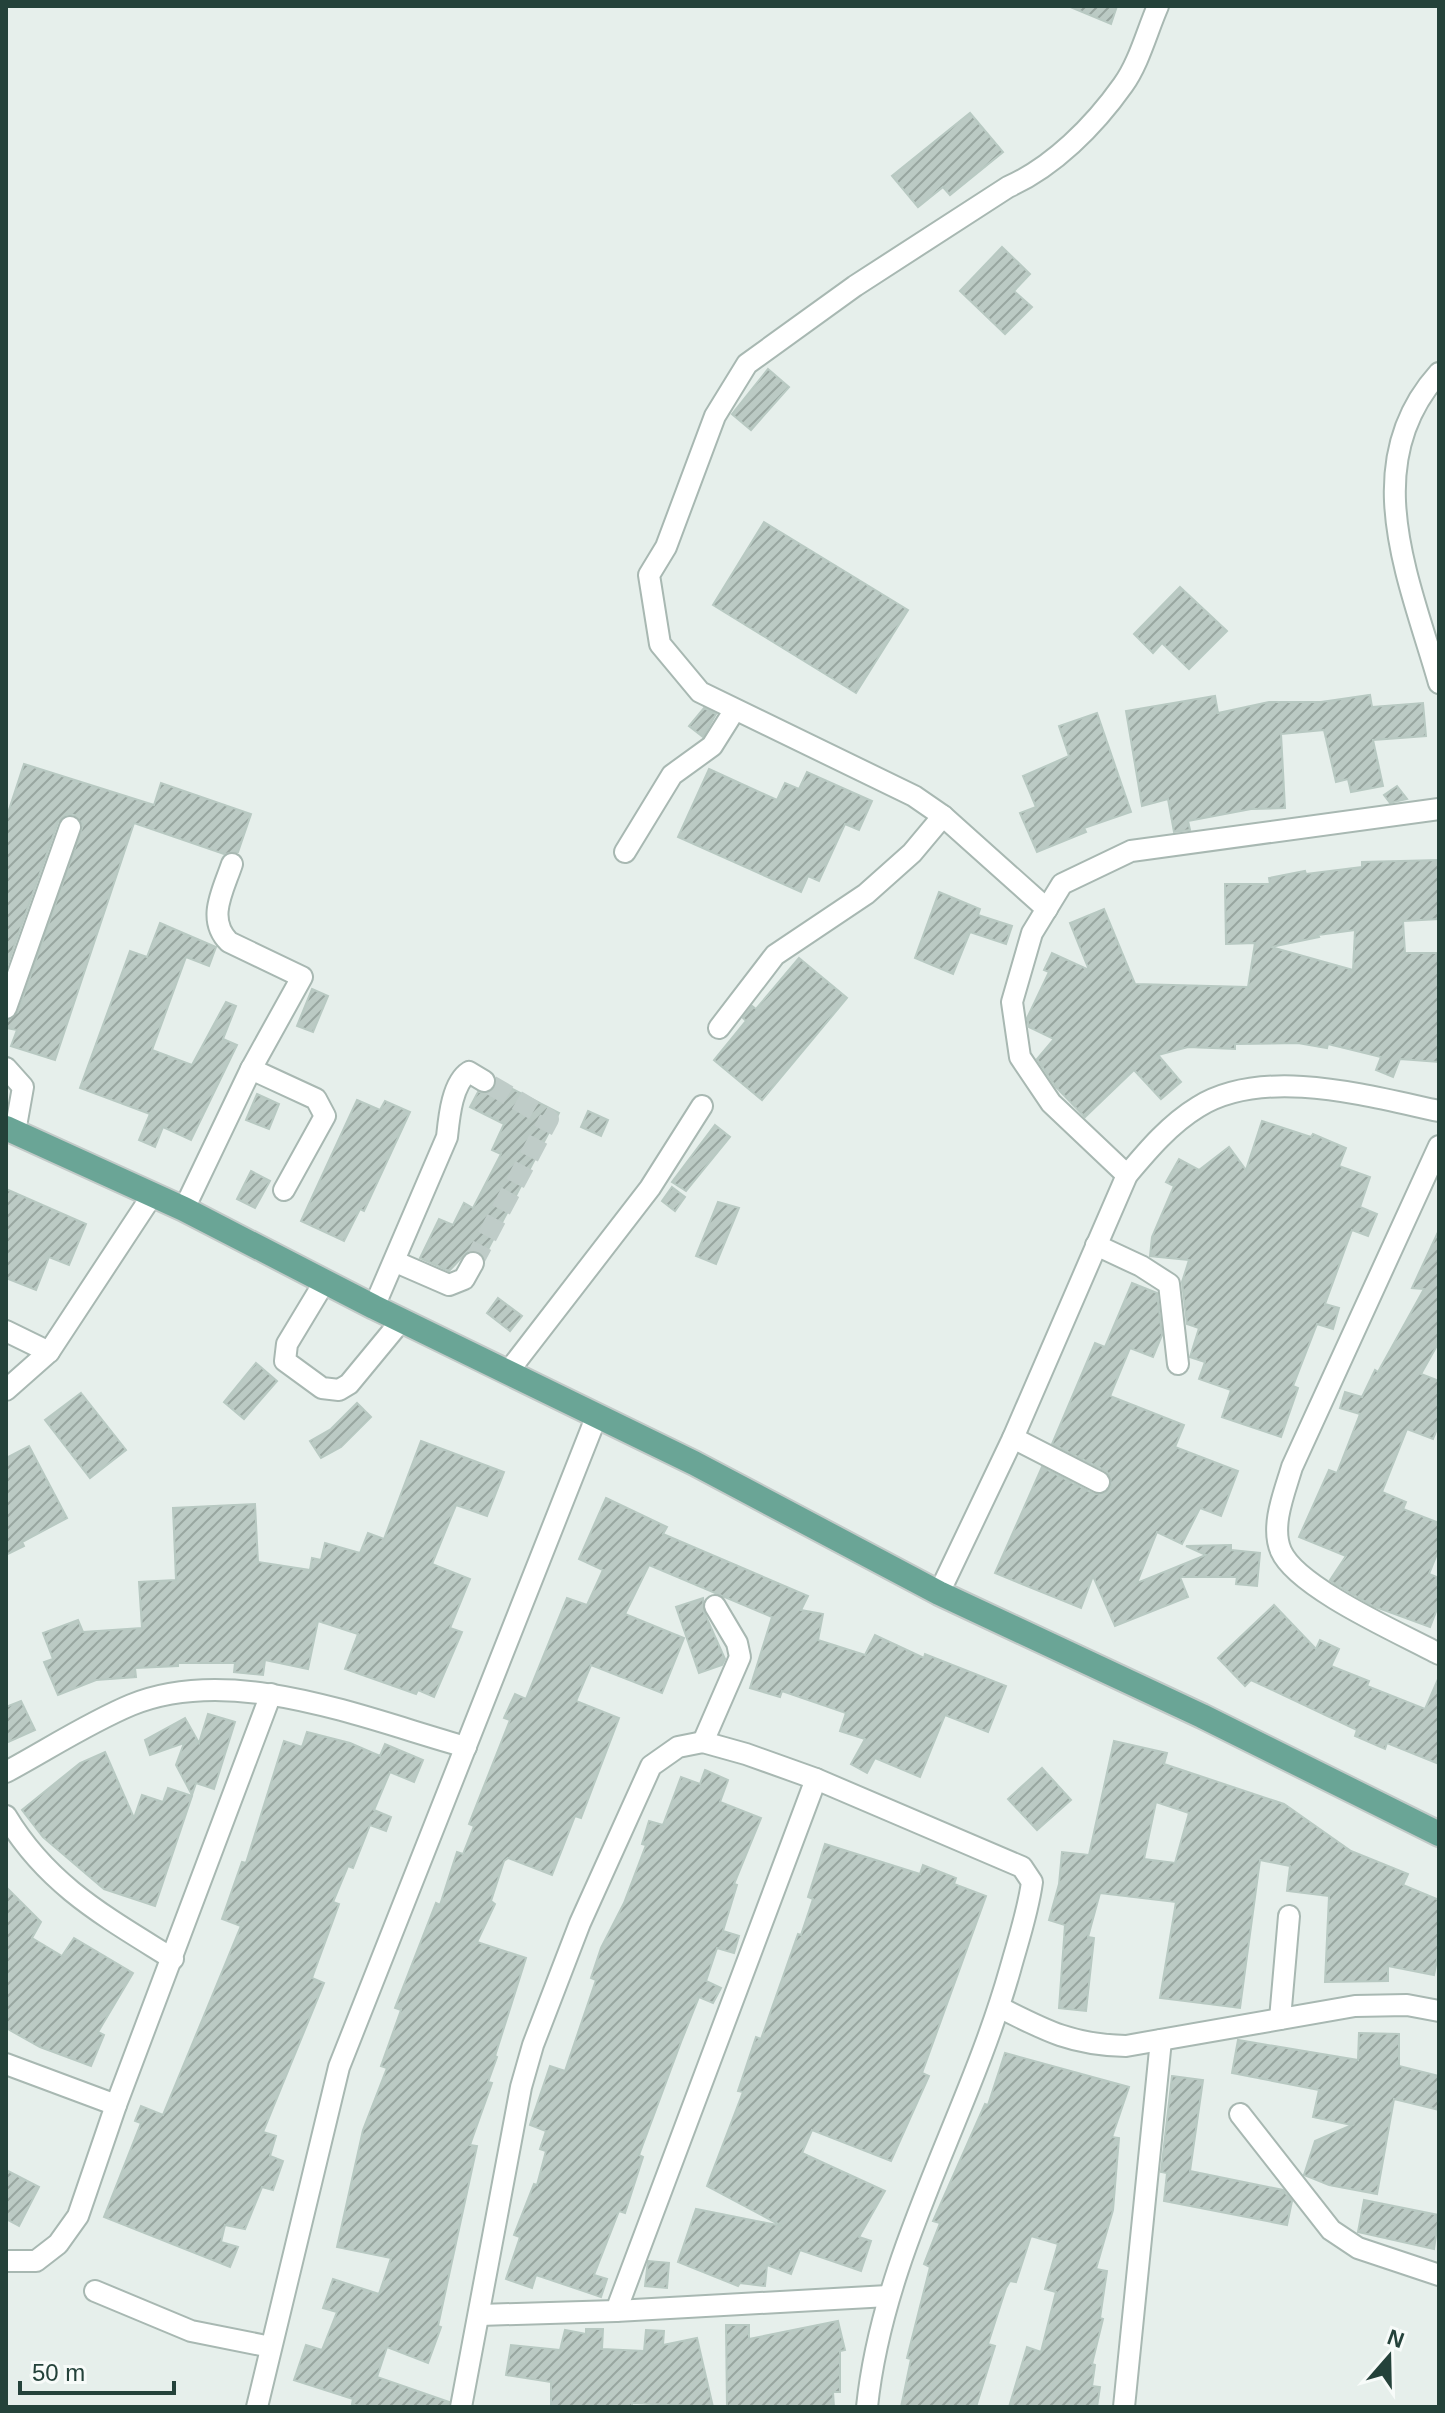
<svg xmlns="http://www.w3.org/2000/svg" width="1445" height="2413" font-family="Arial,sans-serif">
	<defs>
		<pattern id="building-hatch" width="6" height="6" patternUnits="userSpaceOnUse" patternTransform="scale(2)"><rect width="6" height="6" fill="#bbcac4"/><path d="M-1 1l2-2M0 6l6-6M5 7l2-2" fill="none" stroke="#98a6a0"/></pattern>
	</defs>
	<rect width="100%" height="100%" fill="#e6efeb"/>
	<!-- building -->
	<g fill="url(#building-hatch)" stroke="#b8c9c2" stroke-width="2" fill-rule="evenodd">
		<path d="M1068 6H1117L1111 24Z"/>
		<path d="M970 113 1003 152 950 195 943 187 918 207 892 176Z"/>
		<path d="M1002 247 1030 274 1014 291 1032 307 1005 334 960 291Z"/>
		<path d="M768 369 789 387 751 430 732 414Z"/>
		<path d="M764 522 908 610 856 693 713 605Z"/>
		<path d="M1180 587 1227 631 1189 669 1162 643 1153 653 1134 634Z"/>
		<path d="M1370 695 1372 707 1423 703 1426 736 1373 740 1383 786 1351 792 1348 779 1336 782 1324 730 1281 734 1285 808 1251 809 1188 821 1190 830 1174 832 1168 799 1142 806 1126 711 1215 696 1218 713 1269 702H1321Z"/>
		<path d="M704 708 716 714 703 737 689 726Z"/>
		<path d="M1097 713 1131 812 1084 828 1086 832 1037 852 1020 813 1036 807 1023 776 1069 756 1059 726Z"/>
		<path d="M24 764 154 805 161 783 251 814 238 852 224 854 134 823 55 1060 11 1046 17 1030 6 1028V1021L18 1012 83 825 74 815 67 814 58 822 6 969V819Z"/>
		<path d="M709 769 777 800 785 783 799 789 807 772 872 801 859 830 845 824 819 881 808 876 801 892 678 837Z"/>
		<path d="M1397 786 1407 799 1390 803 1384 795Z"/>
		<path d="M1439 860V919L1403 921 1405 953H1439V1062L1400 1059 1393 1077 1376 1070 1381 1057 1328 1044 1327 1048 1298 1043 1235 1044V1049L1188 1047 1158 1055 1181 1082 1161 1099 1134 1070 1085 1117 1056 1087 1037 1059 1054 1039 1029 1027 1027 1018 1049 972 1044 970 1052 953 1089 970 1070 923 1104 909 1135 984 1248 987 1255 943 1226 944 1225 884H1270L1269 878 1305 871 1306 874 1362 867V862ZM1355 930 1353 970 1271 947 1319 937 1318 935Z"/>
		<path d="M939 892 980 909 978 915 1012 926 1006 944 970 932 953 974 915 958Z"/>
		<path d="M160 923 216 947 209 966 186 957 152 1050 192 1065 226 1002 236 1006 223 1039 237 1045 191 1140 163 1127 155 1147 139 1140 150 1114 80 1088 130 951 147 957Z"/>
		<path d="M799 958 847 998 762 1100 714 1060 746 1021 743 1018 752 1006 756 1009Z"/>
		<path d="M312 989 328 996 313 1032 297 1026Z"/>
		<path d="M497 1081 559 1113 484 1257 479 1251 467 1252 449 1271 420 1258 439 1219 453 1225 464 1203 473 1208 501 1154 492 1150 504 1124 470 1107 478 1092H491Z"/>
		<path d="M257 1094 279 1104 269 1129 246 1120Z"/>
		<path d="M357 1100 380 1110 385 1101 410 1112 364 1211 360 1209 344 1241 301 1221Z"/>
		<path d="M588 1111 608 1120 601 1136 581 1127Z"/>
		<path d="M1262 1121 1311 1137 1313 1134 1346 1148 1339 1166 1370 1177 1360 1207 1377 1214 1368 1236 1352 1230 1325 1304 1339 1308 1333 1329 1317 1324 1293 1386 1298 1388 1281 1437 1222 1417 1231 1390 1199 1379 1205 1362 1190 1357 1199 1328 1187 1324 1182 1282 1189 1260 1150 1256 1152 1237 1174 1186 1166 1182 1179 1159 1199 1170 1229 1147 1246 1170Z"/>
		<path d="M715 1125 730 1137 686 1191 672 1182Z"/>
		<path d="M251 1171 270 1181 255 1208 237 1199Z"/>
		<path d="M672 1187 685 1197 675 1211 662 1201Z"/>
		<path d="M6 1189 86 1224 69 1265 49 1257 36 1290 6 1278Z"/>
		<path d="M718 1202 739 1208 716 1264 696 1256Z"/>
		<path d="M1439 1230V1342L1421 1374 1439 1381V1424L1433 1439 1407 1429 1382 1492 1406 1502 1403 1509 1439 1523V1549L1429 1574 1439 1578V1604L1430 1627 1373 1606 1335 1584 1330 1580 1346 1556 1299 1537 1329 1470 1337 1473 1360 1414 1340 1408 1345 1392 1362 1397 1375 1370 1378 1372 1424 1289 1412 1288Z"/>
		<path d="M1132 1283 1157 1293 1162 1335 1153 1357 1130 1348 1110 1396 1184 1425 1175 1447 1238 1471 1221 1516 1200 1508 1182 1544 1157 1532 1137 1583 1206 1555 1186 1546 1231 1545V1550L1260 1553 1257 1586 1236 1584 1237 1577H1180L1188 1597 1115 1626 1093 1576 1081 1608 995 1573 1042 1467 1094 1494 1105 1493 1111 1487 1110 1476 1106 1471 1052 1444 1095 1343 1105 1347Z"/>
		<path d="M498 1298 522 1316 510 1331 487 1313Z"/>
		<path d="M256 1363 277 1381 244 1419 224 1402Z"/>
		<path d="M81 1393 126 1450 90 1478 45 1420Z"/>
		<path d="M357 1403 371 1417 341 1447 321 1458 310 1441 331 1429Z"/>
		<path d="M421 1441 504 1472 487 1516 456 1505 432 1564 470 1579 450 1628 462 1632 434 1697 418 1690 416 1694 345 1669 358 1634 318 1621 308 1669 265 1660 263 1675 234 1672 235 1663H178V1666L135 1668 136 1677 96 1680 58 1695 44 1662 53 1659 43 1633 78 1620 83 1632 142 1628 139 1582 176 1580 173 1508 255 1504 258 1562 310 1570 312 1558 321 1560 325 1543 360 1553 368 1533 384 1539Z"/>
		<path d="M29 1446 67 1518 22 1542 24 1546 6 1555V1458Z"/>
		<path d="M606 1498 667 1527 663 1534 808 1596 801 1610 823 1614 818 1640 865 1655 875 1635 924 1658 925 1654 1006 1686 988 1732 945 1715 920 1777 875 1758 867 1773 851 1764 865 1739 840 1731 846 1713 782 1691 780 1697 750 1688 772 1617 649 1565 625 1614 684 1638 662 1693 591 1665 576 1701 619 1718 581 1818 575 1816 552 1875 508 1858 504 1861 491 1901 495 1904 477 1942 526 1958 495 2056 497 2057 488 2082 492 2083 470 2145 477 2146 438 2326 441 2327 428 2363 387 2347 377 2377 449 2402 448 2407H361L352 2404 353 2399 294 2380 306 2345 322 2350 337 2312 323 2308 333 2279 379 2294 391 2258 337 2247 363 2130 387 2068 381 2066 401 2010 395 2008 436 1903 440 1905 457 1852 463 1854 474 1826 469 1824 510 1720 504 1718 515 1694 526 1699 567 1598 587 1605 603 1570 579 1559Z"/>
		<path d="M703 1598 704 1612 725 1659 722 1665 699 1673 676 1607Z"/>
		<path d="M1274 1605 1316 1649 1320 1640 1339 1649 1331 1666 1369 1681 1367 1686 1425 1709 1439 1677V1764L1387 1743 1385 1749 1355 1736 1357 1730 1251 1680 1245 1686 1218 1658Z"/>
		<path d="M21 1701 35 1730 6 1743V1707Z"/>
		<path d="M208 1714 235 1722 214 1789 196 1783 192 1795 176 1765 184 1743 150 1755 145 1740 185 1718 199 1743Z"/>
		<path d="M307 1732 350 1743 380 1756 385 1744 423 1760 414 1782 390 1772 374 1810 391 1817 386 1831 370 1825 353 1868 348 1866 333 1902 339 1904 312 1978 324 1983 263 2132 276 2136 270 2156 283 2161 273 2190 262 2187 245 2229 225 2225 221 2242 238 2247 230 2267 104 2217 141 2123 135 2121 141 2106 163 2115 241 1926 222 1919 242 1862 246 1863 284 1741 302 1747Z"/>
		<path d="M1114 1741 1167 1753 1164 1764 1284 1804 1351 1851 1408 1874 1403 1885 1439 1900V1950L1434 1975 1388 1966V1981L1325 1982 1329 1896 1287 1891 1290 1866 1260 1860 1240 2008 1160 1998 1176 1902 1100 1893 1088 1937 1094 1938 1086 2011 1059 2008 1065 1925 1049 1920 1059 1884 1062 1852 1089 1855ZM1156 1802 1189 1813 1175 1863 1144 1859Z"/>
		<path d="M105 1752 134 1818 142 1795 163 1802 168 1788 192 1796 155 1906 104 1889 43 1837 22 1810 80 1763Z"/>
		<path d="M1042 1768 1071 1800 1037 1830 1008 1799Z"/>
		<path d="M705 1770 728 1780 720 1802 761 1818 734 1884 737 1885 723 1931 739 1936 734 1953 717 1948 706 1981 721 1988 713 2003 699 1997 681 2042 639 2155 643 2157 625 2213 619 2211 594 2275 607 2279 601 2297 536 2275 532 2288 506 2279 520 2237 514 2235 534 2184 537 2185 546 2151 540 2149 546 2131 530 2125 550 2066 565 2071 596 1980 591 1978 601 1948 624 1903 646 1845 642 1844 649 1821 663 1825 681 1777 700 1784Z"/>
		<path d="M825 1844 920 1874 923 1865 956 1878 954 1884 986 1896 922 2073 929 2076 891 2161 812 2130 802 2153 885 2191 859 2237 871 2241 861 2271 800 2250 791 2274 767 2265 765 2286 740 2283 738 2286 678 2262 696 2209 782 2226 707 2186 743 2092 738 2091 756 2037 761 2039 798 1934 801 1935 813 1899 808 1897Z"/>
		<path d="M6 1887 41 1922 32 1938 62 1956 74 1938 133 1973 98 2032 104 2035 91 2066 40 2047 6 2028Z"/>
		<path d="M1359 2033 1399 2034V2066L1439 2076V2110L1394 2099 1377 2194 1329 2185 1304 2175 1315 2141 1352 2125 1313 2117 1319 2090 1232 2073 1238 2040 1358 2060Z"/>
		<path d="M1005 2053 1129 2087 1112 2137 1119 2138 1113 2210 1096 2269 1107 2271 1100 2318 1103 2319 1092 2364 1095 2365 1092 2386 1100 2387 1097 2407H1009L1027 2347 1041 2352 1056 2292 1045 2289 1058 2244 1031 2236 1016 2282 1010 2281 1006 2288 988 2344 995 2346 976 2407H901L911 2359 907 2358 930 2267 924 2264 940 2223 933 2221 985 2104 988 2105Z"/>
		<path d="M1172 2076 1203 2080 1190 2171 1283 2190 1292 2201 1287 2225 1164 2201 1167 2173 1161 2172Z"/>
		<path d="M6 2170 39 2187 19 2226 6 2219Z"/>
		<path d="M1364 2200 1439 2215 1434 2249 1358 2232Z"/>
		<path d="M648 2261 669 2263 667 2288 645 2286Z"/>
		<path d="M838 2321 845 2350 840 2351V2392H833L834 2407H727L726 2325H749V2339Z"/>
		<path d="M586 2329H603L602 2349 644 2351 646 2330 664 2331 663 2345 697 2338 713 2407 632 2403V2407H551V2382L506 2375 511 2345 560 2350 565 2330 586 2334Z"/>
	</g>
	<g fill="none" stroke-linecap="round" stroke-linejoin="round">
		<!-- minor-tunnel -->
		<path stroke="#bfccc8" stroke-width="20" stroke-dasharray="20 10" stroke-linecap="butt" d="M473 1263 549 1119 484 1081"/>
		<!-- minor casing -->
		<g stroke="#a8b8b2" stroke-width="24">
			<g id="minor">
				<path d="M1439 373C1356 465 1410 581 1439 683"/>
				<path d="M625 852 672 775 712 746 734 711"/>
				<path d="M1047 909 943 816 914 796 700 692 660 644 649 575 666 547 715 416 747 364 855 286 1008 187C1053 167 1094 126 1123 85 1139 63 1147 31 1158 6"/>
				<path d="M6 1008 70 827"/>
				<path d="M719 1028 775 955 866 894 912 853 943 816"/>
				<path d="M6 1068 23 1087 15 1132"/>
				<path d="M251 1069 316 1099 325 1116 284 1190"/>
				<path d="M1439 1146 1292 1467C1285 1491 1270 1526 1281 1551 1297 1588 1402 1634 1439 1654"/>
				<path d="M1127 1175 1051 1103 1020 1057 1012 1002 1032 933 1062 884 1131 851 1439 809"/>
				<path d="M184 1209 251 1069 302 977 229 942C206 919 223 891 232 864"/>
				<path d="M1096 1245 1141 1266 1169 1284 1178 1364"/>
				<path d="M396 1262 449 1285 464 1279 473 1263"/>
				<path d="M325 1281 287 1344 285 1361 322 1388 339 1390 349 1384 401 1321"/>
				<path d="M374 1307 447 1137C449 1118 452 1083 469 1072L484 1081"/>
				<path d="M6 1331 49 1352"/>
				<path d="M508 1372 650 1188 702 1106"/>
				<path d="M6 1390 49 1352 153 1194"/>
				<path d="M1013 1438 1099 1482"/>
				<path d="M939 1593 1013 1438 1127 1175C1148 1150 1170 1124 1198 1107 1264 1066 1368 1096 1439 1111"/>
				<path d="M703 1742 740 1657 737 1643 715 1606"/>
				<path d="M6 1772C47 1750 88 1723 131 1705 233 1663 365 1719 466 1747"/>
				<path d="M6 1816C48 1886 106 1917 173 1959"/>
				<path d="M999 2007C1046 2031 1073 2045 1126 2046L1355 2006 1407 2005 1439 2011"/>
				<path d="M1280 2019 1289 1916"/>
				<path d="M6 2064 116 2105"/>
				<path d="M1240 2114 1331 2230 1358 2248 1439 2275"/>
				<path d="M6 2261H36L58 2244 78 2216 116 2105 271 1694"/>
				<path d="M95 2291 191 2331 271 2347"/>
				<path d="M616 2311 816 1779"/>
				<path d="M480 2315 616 2311 888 2296"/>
				<path d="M257 2407 339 2067 597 1415"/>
				<path d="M461 2407 521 2087 533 2045 580 1923 651 1766 678 1747 703 1742 746 1754 816 1779 1022 1867 1032 1882C1028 1912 1018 1941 1010 1970 968 2118 883 2253 867 2407"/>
				<path d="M1124 2407 1161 2040"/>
			</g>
		</g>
		<!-- major casing -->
		<g stroke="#c2cac8" stroke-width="28">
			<path id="major" d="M6 1128 184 1209 374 1307 694 1463 939 1593 1202 1716 1439 1834"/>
		</g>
		<!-- minor -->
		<use href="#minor" stroke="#fff" stroke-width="20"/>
		<!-- major -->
		<use href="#major" stroke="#6aa596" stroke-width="24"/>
	</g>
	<!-- border -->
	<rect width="1445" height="2413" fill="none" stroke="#24423a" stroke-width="16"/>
	<!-- north arrow -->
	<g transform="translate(1389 2357) rotate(20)" stroke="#f7fbf9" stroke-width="6" paint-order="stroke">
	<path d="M0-6L14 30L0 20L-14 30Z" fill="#24423a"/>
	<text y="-12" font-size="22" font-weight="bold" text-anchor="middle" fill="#24423a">N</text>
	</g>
	<!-- scale -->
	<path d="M20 2381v12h154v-12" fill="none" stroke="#24423a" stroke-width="4"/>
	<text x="32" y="2381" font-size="24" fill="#24423a" stroke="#f7fbf9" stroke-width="6" paint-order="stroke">50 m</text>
</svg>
